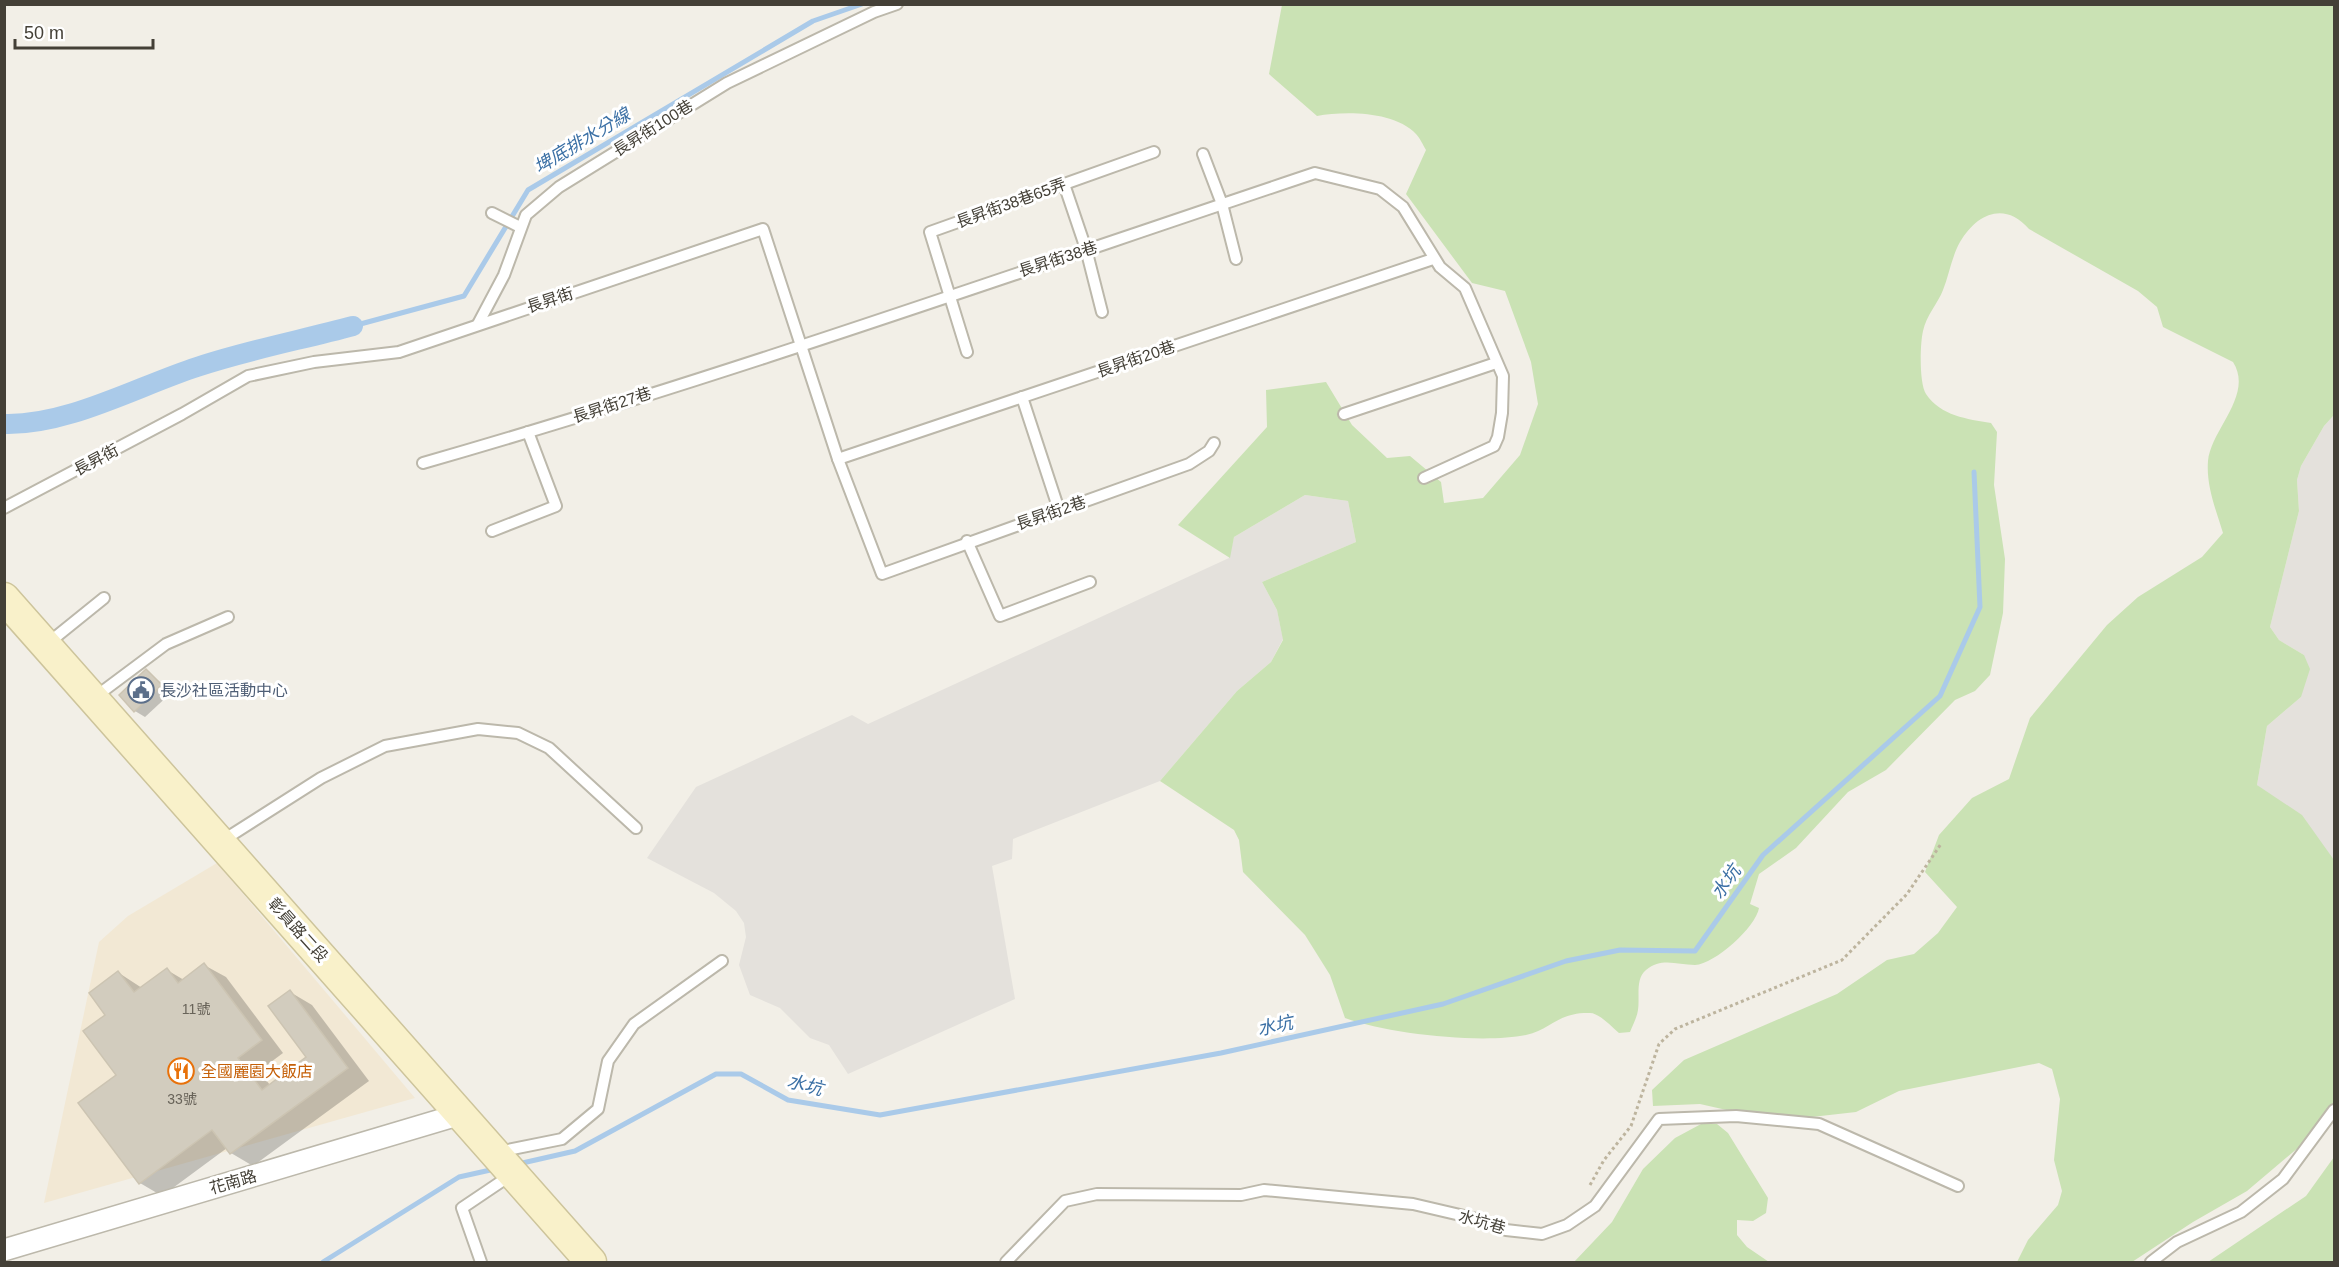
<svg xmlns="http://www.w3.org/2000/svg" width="2339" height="1267" font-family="Helvetica,'Noto Sans TC',sans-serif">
	<rect width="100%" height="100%" fill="#f2efe7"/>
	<!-- commercial -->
	<path fill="#f2e8d4" d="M217 863 415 1098 44 1203 99 942 128 916Z"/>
	<!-- industrial -->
	<g fill="#e4e1dc">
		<path d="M2334 415V860L2257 785 2267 726 2301 697 2304 655 2279 640 2270 627 2299 511 2297 480 2301 466 2324 426Z"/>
		<path d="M1305 495 1348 501 1356 542 1262 582 1277 610 1283 639 1271 662 1237 691 1160 781 1013 839 1012 859 992 866 1015 999 848 1074 829 1045 810 1038 780 1008 750 995 739 965 746 937 744 923 736 911 714 893 647 858 696 787 852 715 868 724 1229 558 1234 537Z"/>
	</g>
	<!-- green -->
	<g fill="#cae2b4">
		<path d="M1282 5H2334V415L2324 426 2301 466 2297 480 2299 511 2270 627 2279 640 2304 655 2310 669 2301 697 2267 726 2257 785 2302 815 2334 860V1104L2318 1131 2247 1191 2193 1222 2132 1262H2017L2028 1240 2058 1205 2062 1191 2054 1160 2060 1099 2052 1069 2039 1063 1899 1091 1856 1112 1794 1119 1762 1118 1700 1104 1653 1106 1652 1090 1684 1060 1837 994 1887 960 1914 954 1938 933 1957 907 1925 872 1939 835 1972 798 2009 779 2030 718 2107 625 2138 597 2202 557 2223 533C2216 510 2206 486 2208 461 2211 429 2254 395 2233 362L2163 327 2157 307 2138 291 2029 229C2005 201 1977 213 1960 242 1952 256 1949 275 1943 290 1938 303 1926 316 1923 331 1920 344 1919 383 1926 394 1941 416 1967 419 1991 423L1997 432 1994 485 2005 559 2003 613 1990 675 1975 691 1955 700 1886 770 1848 792 1796 848 1759 874 1750 904 1759 908C1756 927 1715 964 1695 965 1677 965 1662 957 1646 970 1635 979 1640 997 1638 1010 1637 1017 1633 1025 1630 1032L1619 1033C1612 1027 1599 1013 1590 1013 1558 1012 1552 1029 1526 1035 1481 1044 1389 1034 1345 1018L1330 975 1305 935 1243 872 1239 840 1234 830 1160 781 1237 691 1271 662 1283 640 1277 610 1262 582 1356 542 1348 501 1305 495 1234 537 1230 558 1178 525 1267 427 1266 390 1326 382 1352 425 1387 458 1410 456 1441 482 1444 503 1483 498 1520 455 1538 404 1531 362 1505 291 1472 283 1406 194 1426 150C1423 145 1420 138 1416 134 1394 111 1345 111 1317 116L1269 74Z"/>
		<path d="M1701 1124H1717L1728 1133 1768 1198 1766 1213 1753 1221 1737 1220V1235L1747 1247 1769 1262H1574L1612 1222 1643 1169 1675 1138Z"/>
		<path d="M2334 1157V1262H2208L2306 1196Z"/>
	</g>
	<!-- shadow -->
	<g fill="#0003">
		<path d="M146 671 172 692 145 717 135 711Z"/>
		<path d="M204 965 226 977 283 1053 259 1071 270 1085 308 1057 290 992 312 1005 369 1081 253 1166 231 1153 227 1148 162 1196 140 1183 107 1015 119 973 142 988 167 970 184 980Z"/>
	</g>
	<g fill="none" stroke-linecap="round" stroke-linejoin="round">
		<!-- stream -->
		<g stroke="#aacae9" stroke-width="5">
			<path d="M353 326 464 296 528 190 813 21 862 4"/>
			<path d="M518 1164 575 1151 716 1074H741L788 1100 880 1115 1221 1053 1443 1004 1566 961 1620 950 1695 951 1763 855 1940 696 1980 607 1974 472"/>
			<path d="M323 1262 459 1177 495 1169"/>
		</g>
		<!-- canal -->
		<path stroke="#aacae9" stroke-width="20" d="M4 424C67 426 138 386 197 367 248 350 301 340 353 326"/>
	</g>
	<!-- building -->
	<g fill="#d2ccbe" stroke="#ccc4b2" stroke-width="1.5">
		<path d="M146 669 162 685 134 712 119 695Z"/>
		<path d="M204 963 262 1040 238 1058 262 1090 306 1057 268 1006 290 990 348 1068 230 1154 212 1130 139 1184 78 1103 116 1075 83 1031 105 1015 89 993 118 971 134 992 167 968 178 983Z"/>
	</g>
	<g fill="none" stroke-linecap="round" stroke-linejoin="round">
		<!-- lane casing -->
		<g stroke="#bcb8ab" stroke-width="14">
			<g id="lane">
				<path d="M1203 154 1222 204 1236 259"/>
				<path d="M1064 184 1086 249 1102 312"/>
				<path d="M492 213 520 227"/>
				<path d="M478 324 504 275 526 215 559 187 727 83 874 12 897 4"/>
				<path d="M967 352 930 232 1154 152"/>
				<path d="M1022 397 1059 510"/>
				<path d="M1344 414 1496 363"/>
				<path d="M838 459 1433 259"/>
				<path d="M423 463C723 377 1019 272 1315 173L1380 189 1403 207 1440 267 1465 288 1503 376 1502 413 1498 437 1494 446 1424 478"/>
				<path d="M4 508 182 414 248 376 314 362 399 352 763 229 838 459 882 574 1189 464 1209 451 1214 443"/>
				<path d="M492 531 556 506 528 432"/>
				<path d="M967 541 1000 616 1090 582"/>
				<path d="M47 644 104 598"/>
				<path d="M95 697 166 644 228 617"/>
				<path d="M222 841 321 778 385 746 478 729 518 733 549 748 636 828"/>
				<path d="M498 1152 562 1139 598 1109 608 1061 634 1024 722 961"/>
				<path d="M481 1262 462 1208 511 1175"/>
				<path d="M1006 1262 1065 1201 1097 1194 1241 1195 1264 1190 1413 1204 1473 1218 1506 1230 1542 1234 1567 1225 1595 1206 1659 1119 1736 1116 1819 1124 1958 1186"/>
				<path d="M2151 1262 2177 1242 2241 1212 2283 1179 2334 1110"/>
			</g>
		</g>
		<!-- street casing -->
		<g stroke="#bcb8ab" stroke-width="24">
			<path id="street" d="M4 1250 461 1114"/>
		</g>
		<!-- secondary casing -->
		<g stroke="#cdc49b" stroke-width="33">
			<path id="secondary" d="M4 598 591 1262"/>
		</g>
		<!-- path -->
		<path stroke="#bdb49e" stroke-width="3" stroke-dasharray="3 3" stroke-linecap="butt" d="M1590 1185 1604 1160 1631 1126 1659 1044 1675 1029 1842 960 1907 894 1941 844"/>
		<!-- lane -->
		<use href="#lane" stroke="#fff" stroke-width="10"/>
		<!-- street -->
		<use href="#street" stroke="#fff" stroke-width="21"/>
		<!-- secondary -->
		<use href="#secondary" stroke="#f9f1ca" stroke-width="30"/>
	</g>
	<!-- icons -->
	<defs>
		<g id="civic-ring" transform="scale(1.35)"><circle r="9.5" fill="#fff" stroke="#5c6f8a" stroke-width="1.5"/><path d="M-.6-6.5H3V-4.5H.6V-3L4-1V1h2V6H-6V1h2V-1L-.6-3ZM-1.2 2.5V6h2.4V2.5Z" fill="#5c6f8a"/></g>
		<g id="restaurant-ring" transform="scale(1.35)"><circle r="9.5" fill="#fff" stroke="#e8710a" stroke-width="1.5"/><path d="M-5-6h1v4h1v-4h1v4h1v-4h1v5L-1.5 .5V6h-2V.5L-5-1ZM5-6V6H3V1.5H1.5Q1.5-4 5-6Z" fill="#e8710a"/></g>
	</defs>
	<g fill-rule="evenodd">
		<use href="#civic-ring" x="141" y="690"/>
		<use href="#restaurant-ring" x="181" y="1071"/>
	</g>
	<g text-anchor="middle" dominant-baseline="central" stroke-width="6" stroke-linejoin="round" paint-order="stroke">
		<!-- number labels -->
		<g font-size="14" fill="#686359">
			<text x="196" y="1009">11號</text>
			<text x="182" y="1099">33號</text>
		</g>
		<!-- street labels -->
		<g font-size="16" fill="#444037" stroke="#fff">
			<text transform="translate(653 128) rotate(-32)">長昇街100巷</text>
			<text transform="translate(1011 203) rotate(-20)">長昇街38巷65弄</text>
			<text transform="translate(1058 259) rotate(-18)">長昇街38巷</text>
			<text transform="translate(550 300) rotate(-18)">長昇街</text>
			<text transform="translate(1136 359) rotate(-19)">長昇街20巷</text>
			<text transform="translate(612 405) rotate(-18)">長昇街27巷</text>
			<text transform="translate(96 460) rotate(-28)">長昇街</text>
			<text transform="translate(1051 513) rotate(-19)">長昇街2巷</text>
			<text transform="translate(298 930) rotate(48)">彰員路二段</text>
			<text transform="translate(233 1182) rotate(-16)">花南路</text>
			<text transform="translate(1482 1222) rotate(16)">水坑巷</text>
		</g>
		<!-- service labels -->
		<g font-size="16" fill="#4e5e75" stroke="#fff" text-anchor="start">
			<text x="160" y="690">長沙社區活動中心</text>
		</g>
		<!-- food labels -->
		<g font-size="16" fill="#c56008" stroke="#fff" text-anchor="start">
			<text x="201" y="1071">全國麗園大飯店</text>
		</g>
		<!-- water labels -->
		<g font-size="18" font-style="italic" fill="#3b70a5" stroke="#fff">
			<text transform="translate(582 141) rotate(-31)">埤底排水分線</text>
			<text transform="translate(1726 882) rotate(-55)">水坑</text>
			<text transform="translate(1275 1026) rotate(-12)">水坑</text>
			<text transform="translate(805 1085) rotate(15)">水坑</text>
		</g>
	</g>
	<!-- border -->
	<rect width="2339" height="1267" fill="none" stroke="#444037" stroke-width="12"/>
	<!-- scale -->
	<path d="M15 39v9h138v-9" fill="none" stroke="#444037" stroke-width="3"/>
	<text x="24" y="39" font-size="18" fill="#444037" stroke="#ffffff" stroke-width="4.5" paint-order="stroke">50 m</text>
</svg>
